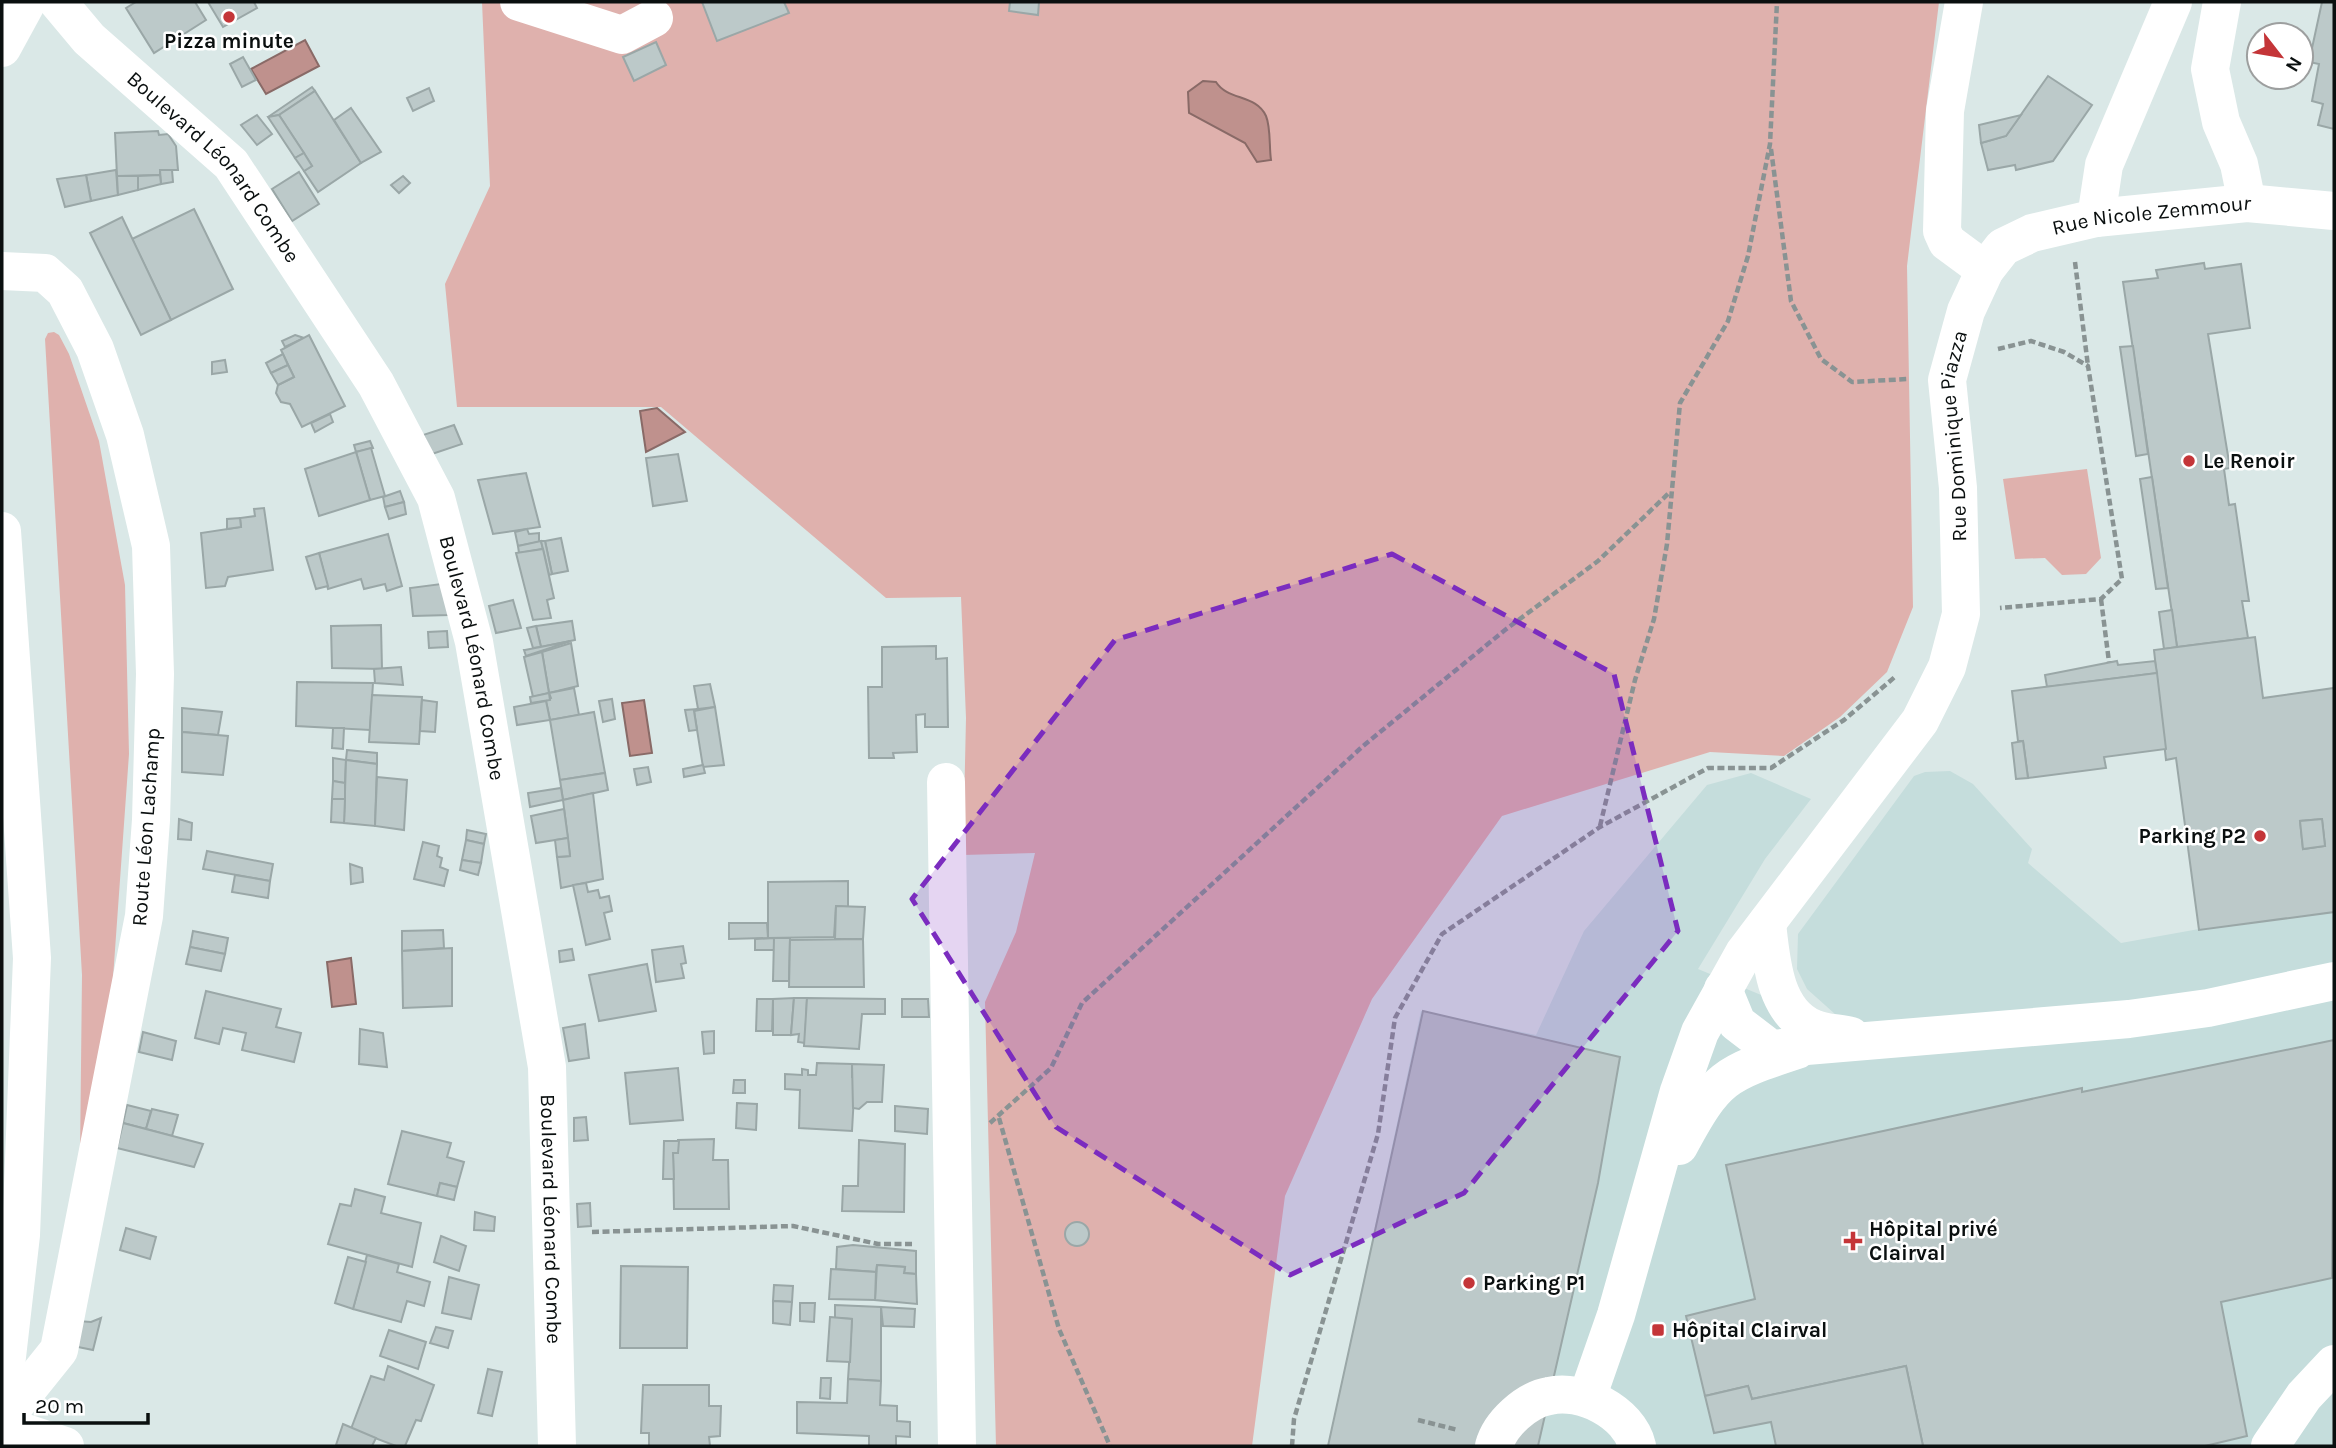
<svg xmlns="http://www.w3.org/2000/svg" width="2336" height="1448" font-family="Karla,sans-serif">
	<rect width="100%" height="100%" fill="#dae8e7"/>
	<!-- built -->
	<path fill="#c5dddc" d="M2255 637 2263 698 2334 688V1446H1328L1421 1011 1536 1035 1584 931 1707 785 1751 773 1811 799 1765 859 1698 969 1795 1009 1835 1014 1807 989 1797 969 1798 934 1914 776 1925 772 1950 771 1973 784 2032 849 2028 863 2121 943 2199 929 2176 758H2167L2154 650Z"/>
	<!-- green -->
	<g fill="#dfb1ad">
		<path d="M482 2H1939L1907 266 1913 607 1887 672 1840 717 1784 756 1710 752 1502 816 1372 999 1285 1196 1252 1446H996L985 1002 1016 932 1035 853 963 855 966 718 961 597 886 598 661 407H457L445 284 490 186Z"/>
		<path d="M54 332 59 335 69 354 99 441 125 585 129 754 113 978 80 1156 82 975 45 339 48 333Z"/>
		<path d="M2087 469 2101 558 2086 574 2062 575 2045 558 2015 559 2003 479Z"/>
	</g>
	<!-- water -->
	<g fill="#bf918d" stroke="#896a67" stroke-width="2">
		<path d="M305 40 319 66 266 94 251 69Z"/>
		<path d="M1203 81 1216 82C1228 101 1256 94 1266 116 1271 128 1269 147 1271 160L1257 162 1245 143 1189 113 1188 92Z"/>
		<path d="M657 408 685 432 646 452 640 411Z"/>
		<path d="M644 700 652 753 630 756 622 703Z"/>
		<path d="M351 958 356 1004 332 1007 327 962Z"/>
	</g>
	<!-- building -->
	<g fill="#bcc9c9" stroke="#9aa7a7" stroke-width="2" fill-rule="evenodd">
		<path d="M136 2H195L206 20 154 53 126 8Z"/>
		<path d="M208 2H254L257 8 223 27Z"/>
		<path d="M702 2H784L789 13 717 41Z"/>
		<path d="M1010 2H1039L1038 15 1009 11Z"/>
		<path d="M2322 2H2334V129L2318 125 2323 104 2312 101 2319 64 2309 62Z"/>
		<path d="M656 42 666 65 634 81 623 57Z"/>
		<path d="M243 57 256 80 242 87 230 64Z"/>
		<path d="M2048 76 2092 105 2053 161 2016 170 2015 165 1988 170 1981 143 2006 136Z"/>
		<path d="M312 87 315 91 279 115 268 117Z"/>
		<path d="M429 88 434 101 413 111 407 98Z"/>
		<path d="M315 91 361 163 318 192 304 171 312 166 279 115Z"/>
		<path d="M351 108 381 152 361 163 334 120Z"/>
		<path d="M257 115 272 134 257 145 241 125Z"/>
		<path d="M279 115 304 153 295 158 268 117Z"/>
		<path d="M2021 115 2006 136 1981 143 1979 125Z"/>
		<path d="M158 131 159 135 168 134 176 146 178 170H160V175L117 176 115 133Z"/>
		<path d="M304 153 312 166 304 171 295 158Z"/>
		<path d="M116 170 118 195 91 201 86 175Z"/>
		<path d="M160 170H172L173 182 161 184Z"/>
		<path d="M299 172 319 204 292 221 272 189Z"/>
		<path d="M86 175 91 201 65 207 57 179Z"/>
		<path d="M160 175 161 184 138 190V176Z"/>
		<path d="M117 176H138V190L118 195Z"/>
		<path d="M403 176 410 183 399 193 391 185Z"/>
		<path d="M194 209 233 289 171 320 132 239Z"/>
		<path d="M122 217 171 320 141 335 90 233Z"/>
		<path d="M2204 263 2205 269 2241 264 2250 328 2208 334 2230 468 2224 469 2229 505 2235 504 2249 601H2242L2248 638 2177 647 2123 282 2158 278 2156 270Z"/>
		<path d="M295 335 304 338 285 347 282 341Z"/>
		<path d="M309 335 345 406 302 427 290 404 281 402 276 393 278 385 294 377 281 350Z"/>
		<path d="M2133 346 2148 454 2136 456 2120 347Z"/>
		<path d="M283 354 288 365 271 373 266 363Z"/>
		<path d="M225 360 227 372 212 374V362Z"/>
		<path d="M288 365 294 377 278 385 271 373Z"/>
		<path d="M330 414 333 422 315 432 311 423Z"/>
		<path d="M454 425 462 444 432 454 423 435Z"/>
		<path d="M370 441 373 448 356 452 354 445Z"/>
		<path d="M371 448 385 496 370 500 356 452Z"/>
		<path d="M356 452 370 500 319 516 305 469Z"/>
		<path d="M678 454 687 501 653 506 646 458Z"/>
		<path d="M526 473 540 527 493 534 478 480Z"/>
		<path d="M2152 477 2168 588 2156 589 2140 479Z"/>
		<path d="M400 491 404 502 385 507 383 497Z"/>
		<path d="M404 502 406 514 389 519 385 507Z"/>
		<path d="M264 508 273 570 228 577 225 586 206 588 201 533 241 527 240 518 255 516 254 509Z"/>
		<path d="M240 518 241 527 227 529V519Z"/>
		<path d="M527 529 529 534 539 533V542L518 546 515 532Z"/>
		<path d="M388 534 402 586 387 591 385 584 364 589 361 579 328 589 319 553Z"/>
		<path d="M561 538 568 571 552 574 545 541Z"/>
		<path d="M541 541 543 549 519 553 518 546Z"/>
		<path d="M541 541H545L552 574 549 575Z"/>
		<path d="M543 549 554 598 547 600 551 618 533 620 516 553Z"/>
		<path d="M319 553 328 586 316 589 306 557Z"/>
		<path d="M441 584 449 615 413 616 410 588Z"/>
		<path d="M513 600 521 628 496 633 489 606Z"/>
		<path d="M2172 610 2177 647 2164 649 2159 612Z"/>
		<path d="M572 621 575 640 541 647 536 626Z"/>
		<path d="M381 625 382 669 332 668 331 626Z"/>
		<path d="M536 626 541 647 533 648 527 628Z"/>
		<path d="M447 631 448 647 429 648 428 632Z"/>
		<path d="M2255 637 2263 698 2334 688V912L2199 930 2176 758 2166 760 2154 650ZM2322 819 2325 846 2303 849 2300 821Z"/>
		<path d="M571 641 526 656 524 650H525Z"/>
		<path d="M571 643 578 686 549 693 542 652Z"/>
		<path d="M936 646V659L947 658 948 727H925V714L916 715 917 752 893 753 894 758H869L868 687H882V647Z"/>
		<path d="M542 652 549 693 533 697 524 657Z"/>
		<path d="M2117 661 2118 665 2155 661 2157 673 2047 687 2045 675Z"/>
		<path d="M401 667 403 685 375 683 374 669Z"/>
		<path d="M2157 673 2166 749 2104 757 2106 768 2028 778 2023 741H2018L2012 691Z"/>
		<path d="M297 682 373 683 370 730 296 726Z"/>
		<path d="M710 684 715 707 698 709 694 686Z"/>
		<path d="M574 688 579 715 550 720 546 701 551 698 549 693Z"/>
		<path d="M549 693 550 700 531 703 530 697Z"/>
		<path d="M372 695 422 697 419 744 369 742Z"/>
		<path d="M612 699 615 719 603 722 599 701Z"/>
		<path d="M422 700 437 702 435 732 420 731Z"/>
		<path d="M546 701 550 720 517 725 514 707Z"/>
		<path d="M715 707 724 765 703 767 694 711Z"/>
		<path d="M182 708 222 712 218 735 182 732Z"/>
		<path d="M698 709 694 711 697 730 689 731 685 710Z"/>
		<path d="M594 712 605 773 560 780 550 720Z"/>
		<path d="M333 728H344L343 749 332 748Z"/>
		<path d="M182 732 228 736 223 775 182 772Z"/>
		<path d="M2023 741 2028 778 2016 779 2012 743Z"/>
		<path d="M347 750 377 753V764L346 760Z"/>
		<path d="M333 758 346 760 345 783 333 781Z"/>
		<path d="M346 760 377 764 375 826 344 823Z"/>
		<path d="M703 765 705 773 684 777 683 769Z"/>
		<path d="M648 767 651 782 637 785 634 769Z"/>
		<path d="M605 773 608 790 563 800 560 780Z"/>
		<path d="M377 777 407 780 404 830 375 826Z"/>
		<path d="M333 781 345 783V799H332Z"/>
		<path d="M561 788 563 800 530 807 528 793Z"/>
		<path d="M593 793 603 879 561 888 557 857 570 856 563 800Z"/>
		<path d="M332 799H345L344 823 331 822Z"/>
		<path d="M564 809 568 838 536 843 531 816Z"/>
		<path d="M179 819 192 823 191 840 178 839Z"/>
		<path d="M2322 819 2325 846 2303 849 2300 821Z"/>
		<path d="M467 830 486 834 484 844 466 840Z"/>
		<path d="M568 838 570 856 557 857 555 840Z"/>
		<path d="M466 840 484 844 481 863 462 860Z"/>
		<path d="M423 842 439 846 437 856 442 858 440 867 448 870 444 886 414 879Z"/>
		<path d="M207 851 273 864 270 881 203 869Z"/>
		<path d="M462 860 481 863 478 875 460 870Z"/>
		<path d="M350 864 362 868 363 882 351 884Z"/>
		<path d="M235 875 270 881 268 898 232 892Z"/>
		<path d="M848 881V907L836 906 834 937 768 938V882Z"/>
		<path d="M586 883 588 892 598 890 600 898 609 896 612 911 604 913 610 939 586 945 573 885Z"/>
		<path d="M836 906 865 907 863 939H835Z"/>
		<path d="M729 923H767L768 938 729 939Z"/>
		<path d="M443 930 444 948 402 951V931Z"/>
		<path d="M193 931 228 938 225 954 190 947Z"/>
		<path d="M774 938V950H755V939Z"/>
		<path d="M774 938H790L789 981H773Z"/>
		<path d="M863 939 864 987H789L790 940Z"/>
		<path d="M683 946 686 963 681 964 684 978 656 982 652 950Z"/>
		<path d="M190 947 225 954 221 971 186 964Z"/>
		<path d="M452 948V1006L403 1008 402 951Z"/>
		<path d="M572 949 574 960 560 962 559 951Z"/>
		<path d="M647 964 656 1011 599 1021 589 975Z"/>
		<path d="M206 991 281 1009 276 1027 301 1033 294 1062 242 1050 246 1033 223 1028 219 1044 195 1038Z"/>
		<path d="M794 998 791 1035H773V999Z"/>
		<path d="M794 998H807L805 1043 798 1042 799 1034 791 1035Z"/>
		<path d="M807 998 885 999V1014H862L859 1049 804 1046Z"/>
		<path d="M757 999H773L772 1031H756Z"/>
		<path d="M902 999H928L929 1017H902Z"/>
		<path d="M1423 1011 1620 1057 1598 1183 1538 1446H1328Z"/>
		<path d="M585 1024 589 1058 569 1061 563 1028Z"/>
		<path d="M360 1029 383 1033 387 1067 359 1064Z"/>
		<path d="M714 1031V1053L704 1054 702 1032Z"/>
		<path d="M143 1032 176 1041 172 1060 139 1052Z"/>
		<path d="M2334 1040 2332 1278 2221 1302 2247 1436 2205 1446H1923L1906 1366 1752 1399 1748 1386 1705 1396 1686 1316 1755 1299 1726 1165 2082 1088V1092Z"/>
		<path d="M817 1063 852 1064V1077H855L852 1131 799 1128 800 1090 785 1089V1074L802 1075V1069L808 1070V1075H816Z"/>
		<path d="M852 1064 884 1065 882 1102H867L859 1109 853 1108Z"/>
		<path d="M678 1068 683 1120 630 1124 625 1073Z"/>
		<path d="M734 1080H745V1093H733Z"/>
		<path d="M737 1103 757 1104 756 1130 736 1128Z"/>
		<path d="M127 1105 151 1111 146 1129 123 1123Z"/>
		<path d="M895 1106 928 1109 927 1134 895 1131Z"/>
		<path d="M152 1109 178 1115 172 1136 146 1129Z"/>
		<path d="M586 1117 588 1140 574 1141V1118Z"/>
		<path d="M123 1123 203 1144 194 1167 117 1148Z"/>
		<path d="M402 1131 451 1143 447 1157 464 1162 457 1187 440 1183 437 1196 388 1184Z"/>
		<path d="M714 1139 713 1160H728L729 1209H674L673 1153H678V1140Z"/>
		<path d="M859 1140 905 1144 904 1212 842 1211 843 1186H858Z"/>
		<path d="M664 1141H679L678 1153H673L674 1179H663Z"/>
		<path d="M440 1183 457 1187 454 1200 437 1196Z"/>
		<path d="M355 1189 385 1197 381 1213 421 1223 412 1267 328 1244 340 1204 351 1206Z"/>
		<path d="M590 1203 591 1226 578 1227 577 1204Z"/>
		<path d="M475 1212 495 1217 494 1231 474 1230Z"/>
		<circle cx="1077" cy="1234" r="12"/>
		<path d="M126 1228 156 1237 150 1259 120 1250Z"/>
		<path d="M441 1236 466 1246 459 1271 434 1262Z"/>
		<path d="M853 1245 916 1251V1274L904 1273 905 1267 877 1265 876 1272 836 1269 837 1247Z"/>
		<path d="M367 1255 399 1264 397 1272 430 1282 424 1306 407 1301 401 1322 353 1309Z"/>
		<path d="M348 1257 366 1262 353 1309 335 1303Z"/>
		<path d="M877 1265 905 1267 904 1273 916 1274 917 1304 875 1300Z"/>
		<path d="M621 1266 688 1267 687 1348H620Z"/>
		<path d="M831 1269 876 1272 875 1300 829 1299Z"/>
		<path d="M449 1277 479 1285 471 1319 442 1313Z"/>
		<path d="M774 1285 793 1286 792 1302 773 1301Z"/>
		<path d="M773 1301 792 1302 790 1325 773 1323Z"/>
		<path d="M800 1303H815L814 1322 800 1321Z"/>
		<path d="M835 1305 881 1307V1381L848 1379 852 1319 835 1318Z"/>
		<path d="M881 1307 915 1309 914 1327 883 1326Z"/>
		<path d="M830 1317 852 1319 850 1362 827 1361Z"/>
		<path d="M101 1318 93 1350 73 1346 78 1321 91 1322Z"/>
		<path d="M436 1327 453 1331 448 1348 430 1343Z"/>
		<path d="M389 1330 426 1342 418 1369 380 1356Z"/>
		<path d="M388 1366 434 1385 421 1421 416 1420 405 1446H396L351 1429 371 1376 384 1380Z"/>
		<path d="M1906 1366 1923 1446H1776L1771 1422 1714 1433 1705 1396 1748 1386 1752 1399Z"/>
		<path d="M488 1369 502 1372 492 1416 478 1413Z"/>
		<path d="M821 1378H831L830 1399 820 1398Z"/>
		<path d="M848 1379 881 1381 880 1405 897 1406V1421L910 1422V1437L896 1436V1446H869V1436L797 1433V1402L847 1403Z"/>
		<path d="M643 1385H709V1406H721L720 1436 709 1437 710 1446H649V1433H641Z"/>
		<path d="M343 1424 376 1438 372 1446 336 1445Z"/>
	</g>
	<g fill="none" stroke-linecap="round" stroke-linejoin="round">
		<!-- path -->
		<g stroke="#899393" stroke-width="4.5" stroke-dasharray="7 3.5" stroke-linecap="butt">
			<path d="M1771 149 1791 301 1821 359 1852 382 1908 379"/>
			<path d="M2075 262 2088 366"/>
			<path d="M1998 349 2031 341 2064 352 2088 366 2122 579 2101 599 2000 608"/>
			<path d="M2101 599 2109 662"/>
			<path d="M1600 826 1635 680 1654 619 1667 544 1680 403 1728 321 1748 256 1770 144 1777 2"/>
			<path d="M999 1118 1059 1329 1110 1446"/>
			<path d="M990 1123 1051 1068 1082 1003 1363 746 1505 630 1598 561 1670 492"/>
			<path d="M592 1232 793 1226 878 1244H914"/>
			<path d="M1418 1420 1458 1430"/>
			<path d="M1292 1446 1294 1419 1378 1134 1395 1018 1442 934 1600 827 1708 768H1771L1844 720 1896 676"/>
		</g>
		<!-- minor -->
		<g stroke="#fff" stroke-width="38">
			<path id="s1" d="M58 2 89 39 231 164 376 384 436 498 474 642 547 1067 557 1446"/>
			<path d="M519 2 622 35 654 18"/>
			<path d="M1964 2 1945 111 1942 231 1947 242 1985 270"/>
			<path d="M2222 2 2210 69 2221 122 2239 164 2247 203"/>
			<path d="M2096 218 2104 165 2173 2"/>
			<path d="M2 271 45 273 65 291 95 349 125 435 151 546 155 674 151 820 144 916 59 1350 2 1421"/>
			<path d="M946 782 957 1446"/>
			<path d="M1767 923C1771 959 1774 1012 1813 1028 1824 1033 1839 1033 1851 1036"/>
			<path d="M1723 989 1737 1023 1771 1049 2129 1019 2208 1008 2334 981"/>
			<path d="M1679 1146C1716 1077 1724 1074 1797 1050"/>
			<path id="s2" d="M1587 1398 1616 1315 1679 1091 1700 1032 1744 953 1920 721 1947 667 1961 614 1958 488 1947 380 1966 311 1985 270 2003 247 2032 233 2096 218 2247 203 2334 211"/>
			<path d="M2 1425 65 1446"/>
			<path d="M1494 1446C1500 1424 1526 1400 1549 1396 1581 1388 1629 1412 1637 1446"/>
			<path d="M2270 1446 2304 1396 2334 1364"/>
		</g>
		<!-- major -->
		<g stroke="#fff" stroke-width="38">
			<path d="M2 48 26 4"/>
			<path d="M2 531 32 958 21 1235 2 1400"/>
		</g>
	</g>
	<!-- marked area -->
	<path fill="#7b2cbf" fill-opacity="0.2" stroke="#7b2cbf" stroke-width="5" stroke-dasharray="14 9" stroke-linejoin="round" d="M1392 554 1614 674 1678 931 1464 1193 1290 1275 1056 1127 912 899 1115 640Z"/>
	<!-- markers -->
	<g fill="#c43538" stroke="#fff" stroke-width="2.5">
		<circle cx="229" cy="17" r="7"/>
		<circle cx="2189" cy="461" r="7"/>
		<circle cx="2260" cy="836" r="7"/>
		<path d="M1849.5 1230.5h7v7h7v7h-7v7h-7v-7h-7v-7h7z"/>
		<circle cx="1469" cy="1283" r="7"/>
		<rect x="1651" y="1323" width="14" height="14" rx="3.5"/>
	</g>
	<g text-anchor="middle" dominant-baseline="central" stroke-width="5" stroke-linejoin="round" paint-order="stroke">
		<!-- poi labels -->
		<g font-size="21" font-weight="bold" fill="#0a0f0f" stroke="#fff" text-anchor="start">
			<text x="229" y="41" text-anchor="middle">Pizza minute</text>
			<text x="2203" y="461">Le Renoir</text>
			<text x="2246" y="836" text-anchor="end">Parking P2</text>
			<text x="1869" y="1229">Hôpital privé<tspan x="1869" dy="24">Clairval</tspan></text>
			<text x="1483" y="1283">Parking P1</text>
			<text x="1672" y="1330">Hôpital Clairval</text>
		</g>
		<!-- street labels -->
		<g font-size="21" fill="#0a0f0f" stroke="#fff">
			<text stroke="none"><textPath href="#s1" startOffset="228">Boulevard Léonard Combe</textPath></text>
			<text stroke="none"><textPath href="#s2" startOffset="1414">Rue Nicole Zemmour</textPath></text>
			<text stroke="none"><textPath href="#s2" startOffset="1059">Rue Dominique Piazza</textPath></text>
			<text stroke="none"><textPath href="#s1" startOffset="794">Boulevard Léonard Combe</textPath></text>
			<text transform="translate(146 827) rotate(-86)">Route Léon Lachamp</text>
			<text stroke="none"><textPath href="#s1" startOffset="1362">Boulevard Léonard Combe</textPath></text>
		</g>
	</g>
	<!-- border -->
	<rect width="2336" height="1448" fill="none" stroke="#0a0f0f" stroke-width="7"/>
	<!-- north arrow -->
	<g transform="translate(2280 56) rotate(121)"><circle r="33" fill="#ffffff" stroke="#9d9f9f" stroke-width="2"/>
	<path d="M0-5L12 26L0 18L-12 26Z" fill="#c43538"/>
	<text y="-10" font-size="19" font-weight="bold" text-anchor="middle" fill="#0a0f0f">N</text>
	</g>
	<!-- scale -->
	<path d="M24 1413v10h124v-10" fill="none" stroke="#0a0f0f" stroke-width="3.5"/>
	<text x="35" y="1413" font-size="21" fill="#0a0f0f" stroke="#ffffff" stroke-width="5" paint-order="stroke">20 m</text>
</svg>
